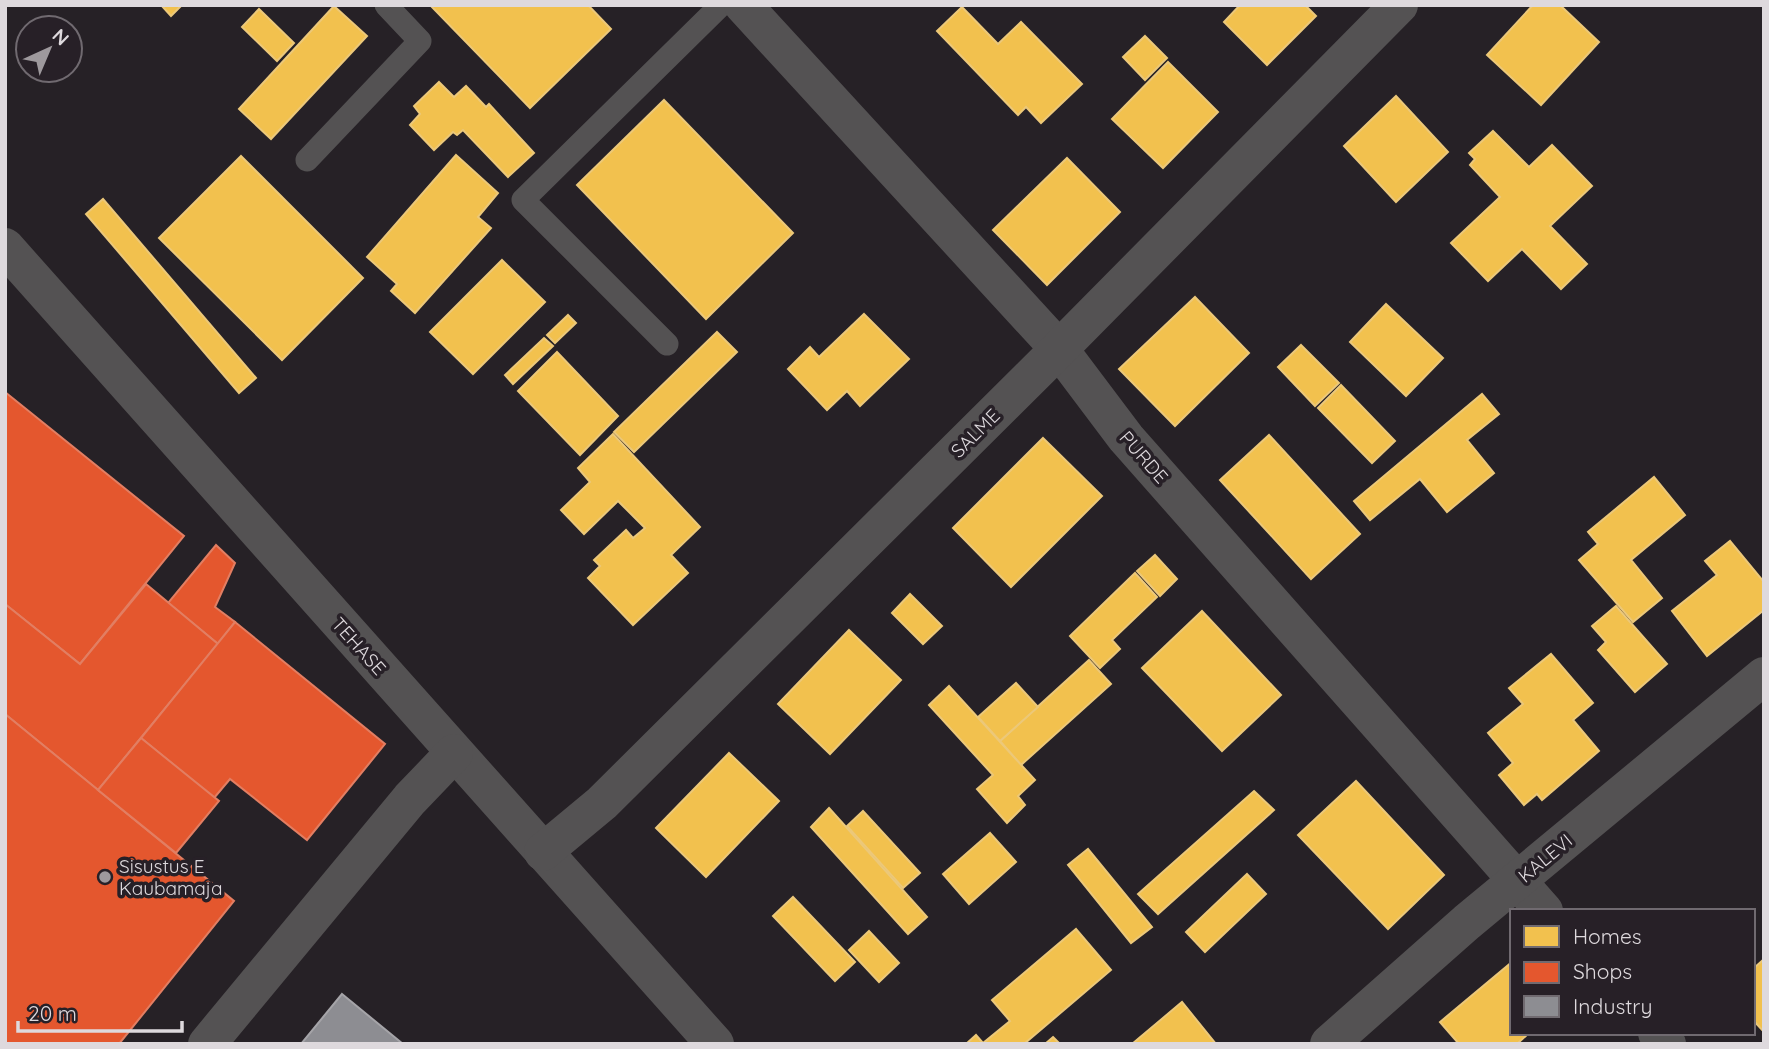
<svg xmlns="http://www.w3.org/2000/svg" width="1769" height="1049" font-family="Quicksand,sans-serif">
	<rect width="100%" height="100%" fill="#262126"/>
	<!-- homes -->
	<g fill="#f2c14e" stroke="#ecc879" stroke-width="2">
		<path d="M161 5H182L171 16Z"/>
		<path d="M430 5H588L611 29 530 108Z"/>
		<path d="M1240 5H1305L1316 16 1267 65 1224 22Z"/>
		<path d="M1533 5H1560L1599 42 1541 105 1487 55Z"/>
		<path d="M334 6 367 36 271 139 239 109Z"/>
		<path d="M962 7 998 44 1021 22 1082 84 1041 123 1026 107 1018 115 937 31Z"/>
		<path d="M259 9 294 43 277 61 242 27Z"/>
		<path d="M1145 36 1167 58 1145 80 1123 57Z"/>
		<path d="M1168 62 1218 112 1163 168 1112 119Z"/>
		<path d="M439 82 454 97 466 86 486 107 489 104 534 153 508 177 463 130 457 135 453 132 434 150 410 125 420 114 414 106Z"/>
		<path d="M1396 96 1448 152 1396 202 1344 146Z"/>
		<path d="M664 100 793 233 706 319 577 185Z"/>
		<path d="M1493 131 1529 167 1552 145 1592 186 1550 226 1587 264 1561 289 1522 249 1488 281 1451 243 1500 197 1470 165 1475 159 1469 153Z"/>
		<path d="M456 155 498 193 478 217 491 228 415 313 391 291 397 284 367 257Z"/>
		<path d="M241 156 363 278 282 360 159 238Z"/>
		<path d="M1067 158 1120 212 1047 285 993 230Z"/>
		<path d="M103 199 256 378 239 393 86 214Z"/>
		<path d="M502 260 545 302 473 374 430 332Z"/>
		<path d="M1195 297 1249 353 1175 426 1119 369Z"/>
		<path d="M1386 304 1443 358 1406 396 1350 342Z"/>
		<path d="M864 314 909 359 860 406 847 391 827 410 788 369 810 347 819 357Z"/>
		<path d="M568 315 576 323 555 343 547 335Z"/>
		<path d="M717 332 737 352 634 452 614 432Z"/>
		<path d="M544 338 553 346 513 384 505 375Z"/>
		<path d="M1301 345 1339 383 1315 406 1278 367Z"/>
		<path d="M557 352 618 416 580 455 518 391Z"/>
		<path d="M1341 385 1395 441 1372 463 1318 408Z"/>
		<path d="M1482 394 1499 414 1467 440 1494 473 1447 512 1420 479 1370 520 1354 501Z"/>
		<path d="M613 434 700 527 671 555 688 573 633 625 588 578 600 566 594 560 626 530 633 538 645 528 618 501 584 534 561 510 590 482 578 468Z"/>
		<path d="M1269 435 1360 534 1311 579 1220 480Z"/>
		<path d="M1043 438 1102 496 1011 587 953 528Z"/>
		<path d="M1654 477 1685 515 1631 560 1662 598 1633 622 1579 560 1598 544 1588 532Z"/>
		<path d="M1730 541 1764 582V610L1707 656 1672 611 1717 575 1705 561Z"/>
		<path d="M1155 555 1177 579 1160 596 1137 571Z"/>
		<path d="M1135 573 1157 597 1112 640 1120 649 1100 668 1070 636Z"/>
		<path d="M910 594 942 626 923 644 892 613Z"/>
		<path d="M1616 606 1667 664 1635 692 1598 650 1606 642 1592 626Z"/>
		<path d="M1202 611 1281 695 1222 751 1142 668Z"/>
		<path d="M849 630 901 680 830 754 778 704Z"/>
		<path d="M1551 654 1593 703 1573 720 1599 751 1542 800 1537 794 1524 805 1499 775 1513 763 1488 733 1523 704 1509 688Z"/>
		<path d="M1089 660 1111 684 1021 765 1000 741Z"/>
		<path d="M1016 683 1038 707 1000 741 978 717Z"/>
		<path d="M949 686 1035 780 1018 796 1025 805 1007 823 977 789 993 775 929 705Z"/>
		<path d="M729 753 779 801 706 877 656 828Z"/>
		<path d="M1356 781 1444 875 1388 929 1298 835Z"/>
		<path d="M1254 791 1274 810 1158 914 1138 894Z"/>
		<path d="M829 808 927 917 908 934 811 827Z"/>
		<path d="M863 811 920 873 903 888 847 826Z"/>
		<path d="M990 833 1016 862 969 904 943 874Z"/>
		<path d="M1088 849 1152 927 1131 943 1068 865Z"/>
		<path d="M1247 874 1266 894 1205 952 1186 932Z"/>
		<path d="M793 897 855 962 835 981 773 916Z"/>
		<path d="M1076 929 1111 970 1024 1044H966L976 1035 983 1043 1010 1021 992 1000Z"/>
		<path d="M869 931 899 963 879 982 849 950Z"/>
		<path d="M1764 959V1032L1753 1020V969Z"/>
		<path d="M1512 962V1033H1529L1517 1044H1459L1440 1022Z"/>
		<path d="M1182 1002 1216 1044H1132Z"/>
		<path d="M1053 1037 1060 1044H1045Z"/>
	</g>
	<!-- shops -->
	<g fill="#e4572e" stroke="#e27e62" stroke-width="2">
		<path d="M5 392 184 536 80 664 5 604Z"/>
		<path d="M216 545 235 563 215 607 235 622 218 644 168 603Z"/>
		<path d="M146 584 218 644 98 790 5 714V604L80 664Z"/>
		<path d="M235 622 385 744 307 840 230 779 214 798 141 738Z"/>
		<path d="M5 714 234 901 119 1044H5Z"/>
		<path d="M141 738 219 801 176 853 98 790Z"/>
	</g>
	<!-- industry -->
	<path fill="#8d8d92" stroke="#a5a4a8" stroke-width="2" d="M342 994 403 1044H301Z"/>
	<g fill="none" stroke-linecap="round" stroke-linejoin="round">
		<!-- service -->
		<g stroke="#545253" stroke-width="23">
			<path d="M307 160 420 41 386 5"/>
			<path d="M667 344 523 200 721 5"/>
		</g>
		<!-- minor -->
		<g stroke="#545253" stroke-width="38">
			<path d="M743 5 1059 349 1126 438 1544 911"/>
			<path d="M5 247 715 1044"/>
			<path d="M543 852 602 803 1059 349 1399 5"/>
			<path d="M1657 1033 1667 1044"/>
			<path d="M207 1044 410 799 454 753"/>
			<path d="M1329 1044 1467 922 1764 676"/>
		</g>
	</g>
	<!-- markers -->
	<circle fill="#9e999d" stroke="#272027" stroke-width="2.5" cx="105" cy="877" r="7"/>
	<g text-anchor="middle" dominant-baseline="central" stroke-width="7" stroke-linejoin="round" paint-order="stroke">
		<!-- street labels -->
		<g font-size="19" fill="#ded9dd" stroke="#272027">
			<text transform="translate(975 433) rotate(-45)">SALME</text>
			<text transform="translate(1144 457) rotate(49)">PURDE</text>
			<text transform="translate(359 646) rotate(48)">TEHASE</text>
			<text transform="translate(1545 858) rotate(-40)">KALEVI</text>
		</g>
		<!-- poi labels -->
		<g font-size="19" fill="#ded9dd" stroke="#272027" text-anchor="start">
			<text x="119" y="866">Sisustus E<tspan x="119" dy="22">Kaubamaja</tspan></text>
		</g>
	</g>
	<!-- border -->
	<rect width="1769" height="1049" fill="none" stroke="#ded9dd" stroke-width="14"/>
	<!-- legend -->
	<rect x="1510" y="909" width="245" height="126" fill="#272027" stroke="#706a70" stroke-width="2"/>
	<rect x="1524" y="926" width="35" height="21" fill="#f2c14e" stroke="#706a70" stroke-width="2"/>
	<text x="1573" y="944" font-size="21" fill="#ded9dd">Homes</text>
	<rect x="1524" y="962" width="35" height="21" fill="#e4572e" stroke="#706a70" stroke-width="2"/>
	<text x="1573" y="979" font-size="21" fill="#ded9dd">Shops</text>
	<rect x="1524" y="996" width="35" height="21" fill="#8d8d92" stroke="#706a70" stroke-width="2"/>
	<text x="1573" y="1014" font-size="21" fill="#ded9dd">Industry</text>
	<!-- north arrow -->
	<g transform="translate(49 49) rotate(44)"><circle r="33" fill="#272027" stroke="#706a70" stroke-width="2"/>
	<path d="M0-5L12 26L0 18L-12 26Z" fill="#9e999d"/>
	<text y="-10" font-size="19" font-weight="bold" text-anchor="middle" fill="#ded9dd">N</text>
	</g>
	<!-- scale -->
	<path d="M18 1021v10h164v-10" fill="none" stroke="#ded9dd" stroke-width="3.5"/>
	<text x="28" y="1021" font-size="21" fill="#ded9dd" stroke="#272027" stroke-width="5" paint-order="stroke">20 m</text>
</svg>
